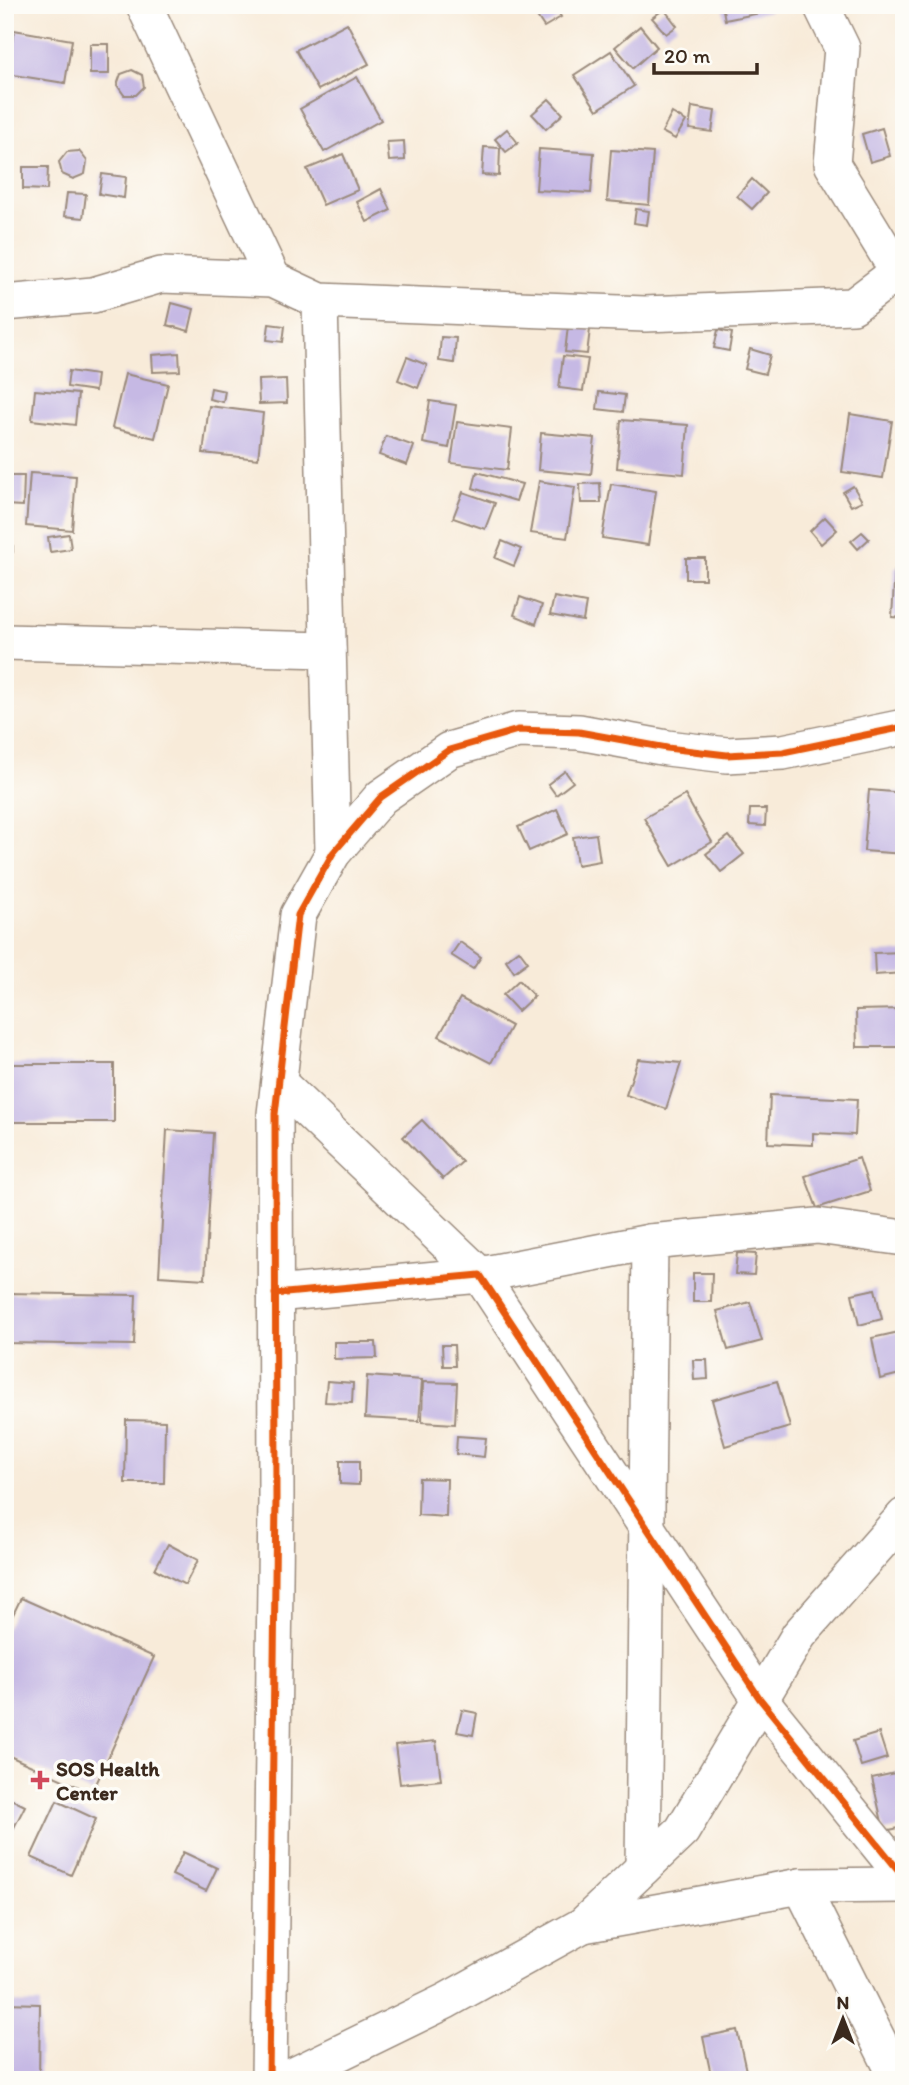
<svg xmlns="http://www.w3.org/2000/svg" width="909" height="2085" font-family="Itim,sans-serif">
	<rect width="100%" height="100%" fill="#fdfcf7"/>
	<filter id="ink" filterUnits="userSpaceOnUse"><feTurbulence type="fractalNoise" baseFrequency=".0143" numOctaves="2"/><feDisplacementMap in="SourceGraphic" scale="14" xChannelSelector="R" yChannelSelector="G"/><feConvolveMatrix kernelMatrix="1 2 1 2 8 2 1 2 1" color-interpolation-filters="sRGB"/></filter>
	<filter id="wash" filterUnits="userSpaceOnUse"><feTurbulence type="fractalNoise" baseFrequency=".00686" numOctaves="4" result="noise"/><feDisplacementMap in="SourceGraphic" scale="28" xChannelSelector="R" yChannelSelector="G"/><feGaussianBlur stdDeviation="1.57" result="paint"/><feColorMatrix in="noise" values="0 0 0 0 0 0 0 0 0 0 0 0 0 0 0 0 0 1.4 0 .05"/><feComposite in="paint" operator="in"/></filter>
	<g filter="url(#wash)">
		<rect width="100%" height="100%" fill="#f8ebd9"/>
		<g id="blocks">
			<!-- building -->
			<g fill="#c6b9e4">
				<path d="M541 5H554L561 17 544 27 533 10Z"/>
				<path d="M722 5H768L770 11 725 20Z"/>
				<path d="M664 9 677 26 666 34 652 18Z"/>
				<path d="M347 23 369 64 318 90 296 50Z"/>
				<path d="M640 26 657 47 633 68 615 47Z"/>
				<path d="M14 30 72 40 65 83 7 74Z"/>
				<rect x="90" y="44" width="19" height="30"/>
				<path d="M611 51 634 86 597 110 574 75Z"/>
				<path d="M132 70 142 75 144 87 136 95H124L117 85 121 74Z"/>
				<path d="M357 77 381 120 324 152 300 109Z"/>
				<path d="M549 99 563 114 546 129 532 114Z"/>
				<path d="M692 107 715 111 712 132 689 129Z"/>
				<path d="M672 113 686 121 675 139 662 132Z"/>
				<path d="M882 128 890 156 870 162 862 134Z"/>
				<path d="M507 129 518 143 506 152 495 139Z"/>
				<path d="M404 141 405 160 389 161 387 142Z"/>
				<path d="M484 147 500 148 499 176 482 175Z"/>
				<path d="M539 149 594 153 591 193 536 190Z"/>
				<path d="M611 150 653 153 649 205 607 201Z"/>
				<path d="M79 151 87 161 85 174 73 179 62 174 59 162 67 152Z"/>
				<path d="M343 154 358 190 323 205 307 169Z"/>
				<path d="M23 167H48L47 190 23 189Z"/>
				<path d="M102 174 126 177 124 198 99 194Z"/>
				<path d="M752 179 767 193 752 209 737 196Z"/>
				<path d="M381 189 391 210 367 222 357 202Z"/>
				<path d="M67 193 86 194 83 218 64 216Z"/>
				<path d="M636 209 649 211 647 225 634 223Z"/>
				<path d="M172 303 194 309 189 331 167 325Z"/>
				<path d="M269 324 285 326 283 342 267 340Z"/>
				<path d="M568 326 590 329 587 354 565 352Z"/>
				<path d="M718 330 732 333 729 351 714 348Z"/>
				<path d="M441 337 456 338 454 363 439 361Z"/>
				<path d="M750 349 770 355 765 374 745 369Z"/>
				<path d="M179 353 180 371 153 372 152 355Z"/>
				<path d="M563 356 588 359 583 391 559 388Z"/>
				<path d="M407 357 427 365 418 388 398 380Z"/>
				<path d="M69 371 97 375 95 391 67 387Z"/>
				<path d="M125 374 168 384 155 438 112 428Z"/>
				<path d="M286 379 287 403 259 404 258 380Z"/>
				<path d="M211 388 225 391 223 402 209 399Z"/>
				<path d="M35 390 78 394 75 425 32 420Z"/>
				<path d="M599 392 625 395 623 412 597 409Z"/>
				<path d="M430 401 456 405 449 448 423 443Z"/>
				<path d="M209 406 263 413 258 459 203 453Z"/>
				<path d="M850 414 892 421 883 478 842 472Z"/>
				<path d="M621 420 688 425 684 474 617 468Z"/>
				<path d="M457 422 512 429 507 470 451 463Z"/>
				<path d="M541 433 595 438 591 475 538 470Z"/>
				<path d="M386 436 414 446 407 465 379 455Z"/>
				<path d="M477 472 522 484 516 501 473 488Z"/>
				<path d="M30 473 76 476 72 530 26 526Z"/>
				<path d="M5 476H24L23 506 5 505Z"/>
				<path d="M539 481 575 487 567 538 530 533Z"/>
				<path d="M600 483 601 503H581L580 484Z"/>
				<path d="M611 484 656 491 648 545 602 538Z"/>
				<path d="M853 486 862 501 851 506 843 492Z"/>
				<path d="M463 492 495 503 485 529 453 518Z"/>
				<path d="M825 517 837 530 821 544 810 531Z"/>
				<rect x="5" y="529" width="8" height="23"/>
				<path d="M862 532 869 539 858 549 851 541Z"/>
				<path d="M69 534 71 549 50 552 48 537Z"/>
				<path d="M502 541 521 549 514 566 495 558Z"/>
				<rect x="686" y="558" width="19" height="21"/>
				<path d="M895 567 904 568V618L892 617Z"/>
				<path d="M520 597 542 605 536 624 514 615Z"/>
				<path d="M554 597 586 603 583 621 550 615Z"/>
				<path d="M565 771 573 782 556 795 548 784Z"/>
				<path d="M869 790 904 793V854L864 851Z"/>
				<path d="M685 795 712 842 672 866 644 818Z"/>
				<path d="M557 809 568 834 529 851 518 827Z"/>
				<path d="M750 809H766L765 826 749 825Z"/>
				<path d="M596 834 600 861 577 865 573 837Z"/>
				<path d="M729 836 744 854 721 872 706 854Z"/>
				<path d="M460 942 481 957 473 969 451 955Z"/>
				<path d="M519 950 528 962 514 972 506 960Z"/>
				<path d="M904 952V973L875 975 874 953Z"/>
				<path d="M519 980 534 996 518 1011 503 995Z"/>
				<path d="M460 998 511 1026 491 1063 439 1036Z"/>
				<path d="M904 1009V1047H857L856 1010Z"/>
				<path d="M638 1059 681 1063 666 1109 626 1095Z"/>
				<rect x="5" y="1064" width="109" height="58"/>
				<path d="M770 1095 857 1099 855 1135 813 1133V1145L768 1143Z"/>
				<path d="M422 1120 462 1162 443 1179 403 1137Z"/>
				<path d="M167 1130 213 1133 205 1279 159 1276Z"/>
				<path d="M859 1158 870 1191 817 1208 805 1176Z"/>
				<path d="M737 1253 756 1254 754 1275 735 1274Z"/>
				<path d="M693 1273H712L711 1302H693Z"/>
				<path d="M875 1289 882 1319 859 1325 852 1294Z"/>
				<path d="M5 1293 136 1295 134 1345 5 1343Z"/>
				<path d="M750 1302 762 1341 728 1350 717 1311Z"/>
				<path d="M899 1332 904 1358V1373L880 1379 872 1338Z"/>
				<path d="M334 1342H376L377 1358 334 1359Z"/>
				<path d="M442 1345H454L455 1366H443Z"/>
				<path d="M693 1360H707L708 1379 694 1380Z"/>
				<path d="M367 1376 422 1380 419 1421 365 1418Z"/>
				<path d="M327 1381 353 1383 352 1403 325 1402Z"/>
				<path d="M777 1381 790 1427 725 1446 712 1400Z"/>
				<path d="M423 1382 457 1383 455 1424 422 1422Z"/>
				<path d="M126 1420 165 1421 164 1483H125Z"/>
				<path d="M457 1436 486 1438 484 1457 456 1454Z"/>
				<path d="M340 1461H359V1485L340 1484Z"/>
				<path d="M419 1478 447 1479 446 1517 418 1515Z"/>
				<path d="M168 1544 198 1560 185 1585 155 1569Z"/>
				<path d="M21 1598 154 1657 92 1793 5 1754V1631Z"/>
				<path d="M462 1710 477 1713 473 1735 457 1732Z"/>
				<path d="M879 1733 887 1758 861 1766 853 1741Z"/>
				<path d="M436 1741 441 1780 400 1784 395 1745Z"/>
				<path d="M904 1771V1827L884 1831 872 1778Z"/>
				<path d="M5 1796 25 1806 5 1845Z"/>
				<path d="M57 1801 96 1819 71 1875 31 1857Z"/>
				<path d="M183 1852 217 1868 206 1891 172 1875Z"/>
				<path d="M5 2003 40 2004 39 2080H5Z"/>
				<path d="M737 2030 748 2080H712L703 2037Z"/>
			</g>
		</g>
	</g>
	<g filter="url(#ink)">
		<use href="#blocks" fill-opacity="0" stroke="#9a8a7c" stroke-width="2"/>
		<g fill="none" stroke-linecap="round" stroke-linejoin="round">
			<!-- street casing -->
			<g stroke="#9a8a7c" stroke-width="38">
				<g id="street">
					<path d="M144 5 273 279"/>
					<path d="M821 5 842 48 832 164 898 272"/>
					<path d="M320 301 333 853"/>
					<path d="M5 303 93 295 161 275 273 279 320 301 645 314 853 306 898 272 904 273"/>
					<path d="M5 642 328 650"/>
					<path d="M279 1083 480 1275 650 1242"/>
					<path d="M275 1294 480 1275 760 1699 904 1877"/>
					<path d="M643 1868 650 1242 817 1226 904 1238"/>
					<path d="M801 1886 898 2080"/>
					<path d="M583 1925 801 1886 904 1885"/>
					<path d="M269 2080 276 1498 275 1114 298 915 333 853 381 797 449 750 518 730 579 732 667 748 727 755 783 752 904 727"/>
					<path d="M284 2080 446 2001 583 1925 682 1831 799 1635 904 1516"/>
				</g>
			</g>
			<!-- street -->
			<use href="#street" stroke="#fff" stroke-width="35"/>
			<!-- cycleway casing -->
			<g stroke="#fdfcf7" stroke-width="11">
				<g id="cycleway">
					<path d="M275 1294 480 1275 760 1699 904 1877"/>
					<path d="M269 2080 276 1498 275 1114 298 915 333 853 381 797 449 750 518 730 579 732 667 748 727 755 783 752 904 727"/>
				</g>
			</g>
			<!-- cycleway -->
			<use href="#cycleway" stroke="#e8590c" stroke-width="7"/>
		</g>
	</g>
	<!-- markers -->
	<path fill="#d1495b" stroke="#fdfcf7" stroke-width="2.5" d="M36.5 1769.5h7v7h7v7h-7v7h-7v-7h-7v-7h7z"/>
	<g text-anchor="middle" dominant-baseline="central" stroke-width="7" stroke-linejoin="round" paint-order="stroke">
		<!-- poi labels -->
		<g font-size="21" font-weight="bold" fill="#3b2a1e" stroke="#fdfcf7" text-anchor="start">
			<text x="56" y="1768">SOS Health<tspan x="56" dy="24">Center</tspan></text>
		</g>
	</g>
	<!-- margin -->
	<rect width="909" height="2085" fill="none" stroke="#fdfcf7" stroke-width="28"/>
	<!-- north arrow -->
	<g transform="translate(843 2019)" stroke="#fdfcf7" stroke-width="5" paint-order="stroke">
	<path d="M0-5L12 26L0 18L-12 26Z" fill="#3b2a1e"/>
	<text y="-10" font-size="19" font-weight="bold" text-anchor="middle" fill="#3b2a1e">N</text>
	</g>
	<!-- scale -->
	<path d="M654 63v10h103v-10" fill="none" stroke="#3b2a1e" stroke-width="3.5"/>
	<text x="664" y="63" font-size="21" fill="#3b2a1e" stroke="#fdfcf7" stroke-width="5" paint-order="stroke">20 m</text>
</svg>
